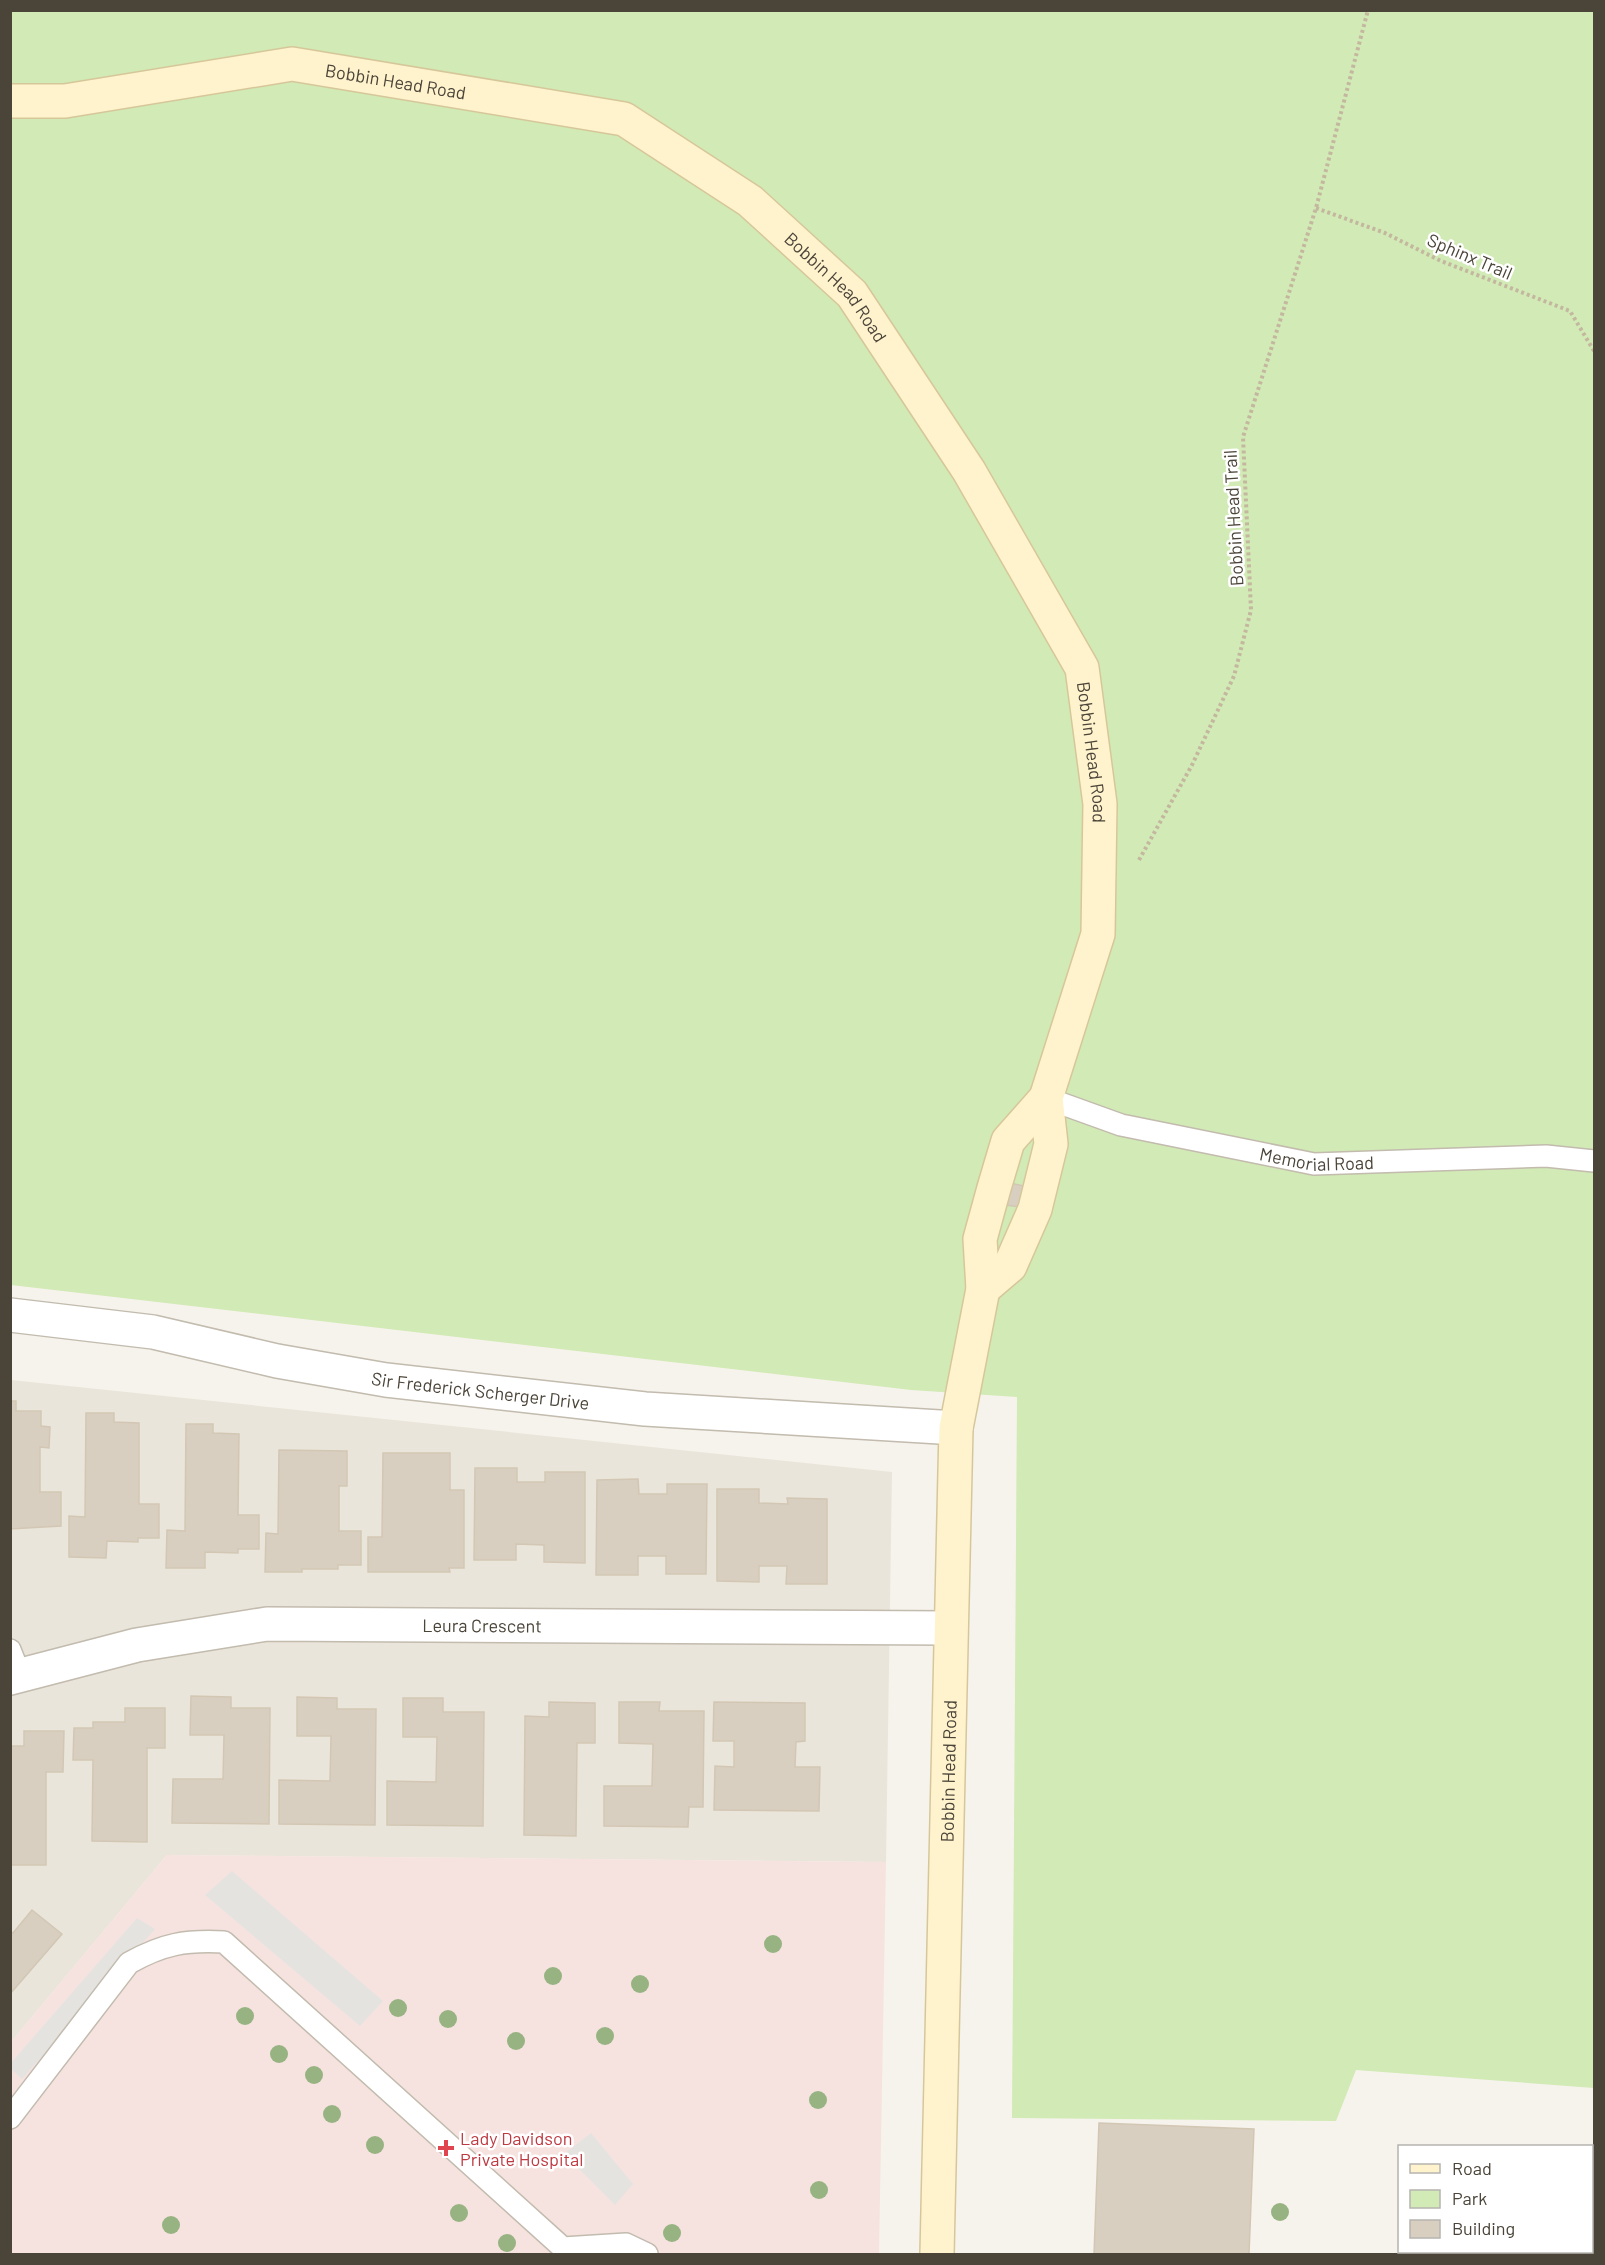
<svg xmlns="http://www.w3.org/2000/svg" width="1605" height="2265" font-family="Barlow,sans-serif">
	<rect width="100%" height="100%" fill="#f6f3ec"/>
	<!-- residential -->
	<path fill="#eae5da" d="M11 1380 892 1472 886 1862 167 1855 11 2042Z"/>
	<!-- medical -->
	<path fill="#f6e3e0" d="M167 1855 886 1862 879 2254H11V2042Z"/>
	<!-- green -->
	<path fill="#d2eab5" d="M11 11H1594V2088L1356 2070 1336 2121 1012 2118 1017 1397 911 1390 11 1285Z"/>
	<!-- parking -->
	<g fill="#e5e3e0">
		<path d="M232 1871 383 2001 360 2026 205 1895Z"/>
		<path d="M137 1918 155 1929 22 2079 11 2069V2063Z"/>
		<path d="M591 2133 633 2184 615 2205 564 2154Z"/>
	</g>
	<!-- building -->
	<g fill="#d8cfc1" stroke="#d3c7b4" stroke-width="1.5">
		<path d="M1010 1183 1024 1186 1020 1207 1006 1205Z"/>
		<path d="M10 1401H16V1411H41V1426L50 1427 49 1448 40 1447V1492H61V1526L10 1529Z"/>
		<path d="M86 1413H114V1422L139 1423V1504H159V1538H138V1542L107 1541 106 1558 69 1557V1516L85 1517Z"/>
		<path d="M186 1424H213V1433L239 1434 238 1515H259V1549H238V1553L205 1552V1568H166L167 1530 185 1531Z"/>
		<path d="M279 1450 347 1451V1486H339V1531H361V1565H338V1569H302V1572H265L266 1533 278 1534Z"/>
		<path d="M383 1453H450V1490H464V1568H449L450 1572H368V1537H382Z"/>
		<path d="M475 1468H517V1482H545V1472H585V1563L544 1562V1545L516 1544V1560H474Z"/>
		<path d="M638 1479 639 1494H667V1484H707L706 1574H666V1556H638V1575H596L597 1480Z"/>
		<path d="M717 1489H759V1503L788 1504 787 1498 827 1499V1584H786L787 1566H759V1582L717 1581Z"/>
		<path d="M191 1696 231 1697V1708H270L269 1824 172 1823 173 1779H223L224 1735H190Z"/>
		<path d="M297 1697 337 1698V1709H376L375 1825 279 1824V1780L330 1781 331 1736H297Z"/>
		<path d="M403 1698H443V1712H484L483 1826 387 1825V1781L436 1782 437 1737H403Z"/>
		<path d="M549 1702 595 1703V1743H577L576 1836 524 1835 525 1716 549 1717Z"/>
		<path d="M619 1702H660L659 1711H704L703 1807H689L688 1827 604 1826V1786H652L653 1744 619 1743Z"/>
		<path d="M714 1702 805 1703V1741L796 1742 795 1767H820L819 1811 714 1810 715 1766 734 1767V1741H713Z"/>
		<path d="M125 1708H165V1748H147V1842L92 1841 93 1760H73L74 1728H93V1722H125Z"/>
		<path d="M24 1731H64L63 1772H46V1865H10V1746H24Z"/>
		<path d="M32 1910 62 1934 10 1994V1931L13 1933Z"/>
		<path d="M1099 2123 1254 2129 1249 2254H1094Z"/>
	</g>
	<g fill="none" stroke-linecap="round" stroke-linejoin="round">
		<!-- service casing -->
		<g stroke="#c2bbae" stroke-width="24">
			<g id="service">
				<path id="s1" d="M1046 1098 1121 1125 1314 1164 1546 1156 1594 1161"/>
				<path d="M10 1650 20 1675"/>
				<path d="M10 2118 129 1963C163 1944 185 1940 224 1942L563 2248 626 2244 647 2254"/>
			</g>
		</g>
		<!-- minor casing -->
		<g stroke="#c2bbae" stroke-width="36">
			<g id="minor">
				<path id="s2" d="M10 1315 153 1332 277 1361 386 1380 645 1409 956 1428"/>
				<path id="s3" d="M10 1678 137 1645 267 1624 950 1628"/>
			</g>
		</g>
		<!-- secondary casing -->
		<g stroke="#d6c79b" stroke-width="36">
			<g id="secondary">
				<path id="s4" d="M10 101H65L292 64 624 119 750 201 852 294 969 471 1082 668 1100 804 1098 934 1046 1098 1051 1144 1035 1209 1010 1266 983 1289"/>
				<path id="s5" d="M937 2254 956 1428 983 1289 980 1239 994 1188 1008 1141 1046 1098"/>
			</g>
		</g>
		<!-- path -->
		<g stroke="#c4b79f" stroke-width="4" stroke-dasharray="3 3" stroke-linecap="butt">
			<path d="M1316 208 1385 233 1441 261 1570 311 1594 351"/>
			<path d="M1139 860 1192 765 1234 676 1251 610 1243 437 1316 208 1368 10"/>
		</g>
		<!-- service -->
		<use href="#service" stroke="#fff" stroke-width="21"/>
		<!-- minor -->
		<use href="#minor" stroke="#fff" stroke-width="33"/>
		<!-- secondary -->
		<use href="#secondary" stroke="#fff3cd" stroke-width="33"/>
	</g>
	<!-- trees -->
	<g fill="#97b381">
		<circle cx="773" cy="1944" r="9"/>
		<circle cx="553" cy="1976" r="9"/>
		<circle cx="640" cy="1984" r="9"/>
		<circle cx="398" cy="2008" r="9"/>
		<circle cx="245" cy="2016" r="9"/>
		<circle cx="448" cy="2019" r="9"/>
		<circle cx="605" cy="2036" r="9"/>
		<circle cx="516" cy="2041" r="9"/>
		<circle cx="279" cy="2054" r="9"/>
		<circle cx="314" cy="2075" r="9"/>
		<circle cx="818" cy="2100" r="9"/>
		<circle cx="332" cy="2114" r="9"/>
		<circle cx="375" cy="2145" r="9"/>
		<circle cx="819" cy="2190" r="9"/>
		<circle cx="1280" cy="2212" r="9"/>
		<circle cx="459" cy="2213" r="9"/>
		<circle cx="171" cy="2225" r="9"/>
		<circle cx="672" cy="2233" r="9"/>
		<circle cx="507" cy="2243" r="9"/>
	</g>
	<!-- markers -->
	<path fill="#e0444e" stroke="#fff" stroke-width="2" d="M443 2139h6v6h6v6h-6v6h-6v-6h-6v-6h6z"/>
	<g text-anchor="middle" dominant-baseline="central" stroke-width="5" stroke-linejoin="round" paint-order="stroke">
		<!-- street labels -->
		<g font-size="18" fill="#4b4439" stroke="#fff">
			<text stroke="none"><textPath href="#s4" startOffset="390">Bobbin Head Road</textPath></text>
			<text transform="translate(1470 256) rotate(23)">Sphinx Trail</text>
			<text stroke="none"><textPath href="#s4" startOffset="894">Bobbin Head Road</textPath></text>
			<text transform="translate(1233 518) rotate(-93)">Bobbin Head Trail</text>
			<text stroke="none"><textPath href="#s4" startOffset="1434">Bobbin Head Road</textPath></text>
			<text stroke="none"><textPath href="#s1" startOffset="279">Memorial Road</textPath></text>
			<text stroke="none"><textPath href="#s2" startOffset="477">Sir Frederick Scherger Drive</textPath></text>
			<text stroke="none"><textPath href="#s3" startOffset="478">Leura Crescent</textPath></text>
			<text stroke="none"><textPath href="#s5" startOffset="483">Bobbin Head Road</textPath></text>
		</g>
		<!-- health labels -->
		<g font-size="18" fill="#be3a42" stroke="#fff" text-anchor="start">
			<text x="460" y="2138">Lady Davidson<tspan x="460" dy="21">Private Hospital</tspan></text>
		</g>
	</g>
	<!-- border -->
	<rect width="1605" height="2265" fill="none" stroke="#4b4439" stroke-width="24"/>
	<!-- legend -->
	<rect x="1398" y="2145" width="195" height="108" fill="#ffffff" stroke="#b7b4b0" stroke-width="1.5"/>
	<rect x="1410" y="2164" width="30" height="9" fill="#fff3cd" stroke="#b7b4b0" stroke-width="1.5"/>
	<text x="1452" y="2175" font-size="18" fill="#4b4439">Road</text>
	<rect x="1410" y="2190" width="30" height="18" fill="#d2eab5" stroke="#b7b4b0" stroke-width="1.5"/>
	<text x="1452" y="2205" font-size="18" fill="#4b4439">Park</text>
	<rect x="1410" y="2220" width="30" height="18" fill="#d8cfc1" stroke="#b7b4b0" stroke-width="1.5"/>
	<text x="1452" y="2235" font-size="18" fill="#4b4439">Building</text>
</svg>
